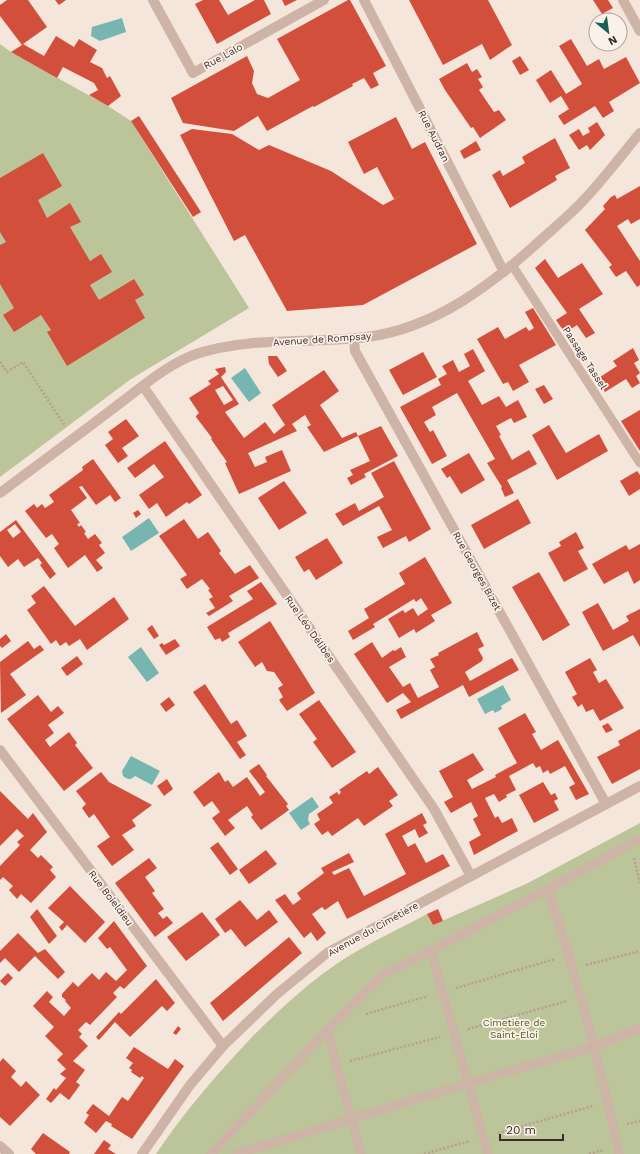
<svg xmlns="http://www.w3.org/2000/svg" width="640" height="1154" font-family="'Work Sans',sans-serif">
	<rect width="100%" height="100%" fill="#f5e6db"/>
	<!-- green -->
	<g fill="#bcc59a">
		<path d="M0 44 11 52 108 106 131 121 249 308 131 379 0 477Z"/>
		<path d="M640 823V1154H156C184 1112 217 1074 252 1037 281 1008 312 979 347 957 373 941 401 928 427 914L433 925 528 883Z"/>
	</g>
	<!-- water -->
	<g fill="#77b5b0">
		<path d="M122 18 126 32 100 41 91 36 92 27Z"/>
		<path d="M245 368 261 393 249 402 231 378Z"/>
		<path d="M149 518 159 533 131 551 122 537Z"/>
		<path d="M141 647 159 673 147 682 128 657Z"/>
		<path d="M503 685 511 700 501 706 502 709 495 713 493 710 485 714 477 699Z"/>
		<path d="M131 756 160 771 152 785 135 776C131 780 128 780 123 776L122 771Z"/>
		<path d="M312 797 319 807 309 814 308 820 310 824 301 830 289 813Z"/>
	</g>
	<!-- building -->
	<g fill="#d24f3c" fill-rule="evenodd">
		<path d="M7 0H28L47 27 23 44 44 56 56 36 74 47 79 39 97 50 90 62 102 68 107 78 110 76 121 96 108 106 89 95 98 90 94 83 63 67 57 78 11 52 22 45 0 16V5Z"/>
		<path d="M55 0H66L59 5Z"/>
		<path d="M203 0H219L228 15 255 0H264L271 14 217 44 195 4Z"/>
		<path d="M282 0H297L285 6Z"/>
		<path d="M348 0H350L386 66 373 73 379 85 371 89 364 78 352 84 353 86 314 107 313 106 267 131 258 116 234 131 183 123 171 98 247 56 254 71 252 83 257 94 268 98 300 80 277 39Z"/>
		<path d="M409 0H488L512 45 490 60 482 44 443 65Z"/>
		<path d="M593 0H608L613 8 602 14Z"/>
		<path d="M571 39 587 66 599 59 604 69 626 57 640 83 609 102 614 111 603 118 595 106 564 125 558 116 569 109 561 96 550 103 536 80 551 70 566 94 582 84 559 46Z"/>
		<path d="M520 56 529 70 520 75 512 61Z"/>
		<path d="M467 63 472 72 477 69 482 77 478 79 483 87 479 90 494 112 499 110 506 120 480 138 473 127 471 128 445 90 439 79Z"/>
		<path d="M139 116 201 212 193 217 131 121Z"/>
		<path d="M396 117 412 149 425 142 477 244 363 305 287 311 245 235 234 241 180 135 192 129 232 134 259 150 269 145 331 171 383 205 404 194 394 199 377 167 364 174 348 142Z"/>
		<path d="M597 122 605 135 590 150 587 145 579 150 569 135 579 129 583 136 590 132 588 128Z"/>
		<path d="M555 138 570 168 555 176 557 180 510 208 492 175 500 170 503 176 525 163 522 157Z"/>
		<path d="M476 141 481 150 464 159 460 151Z"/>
		<path d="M43 153 62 186 38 200 47 218 70 203 81 222 70 227 90 261 101 254 112 272 90 285 99 300 134 279 144 295 135 300 145 318 67 366 47 332 51 330 41 315 14 332 3 315 14 308 0 284V245L6 242 0 232V178Z"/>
		<path d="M640 186V219L631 224 628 219 617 226 640 261V285L637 287 626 271 616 277 609 267 612 265 585 230 605 209 603 206 611 197 615 195 617 199Z"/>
		<path d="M545 259 558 278 582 263 603 294 579 309 595 333 586 338 577 325 565 333 556 320 567 313 535 268Z"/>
		<path d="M533 308 556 345 519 365 529 382 513 391 508 382 503 384 477 339 498 327 505 339 526 327 529 331 534 328 525 312Z"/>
		<path d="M633 348 639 360 634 363 640 373 636 376 640 383 632 388 626 379 605 392 597 379 617 366 613 361Z"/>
		<path d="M473 349 485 371 468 381 482 405 499 396 506 407 518 400 527 417 514 423 511 418 496 426 501 435 499 436 512 460 529 450 537 464 507 480 514 493 505 497 501 488 502 487 487 463 495 459 457 393 432 407 436 415 424 422 430 432 433 430 447 456 432 464 400 407 441 385 438 379 447 374 442 366 453 360 459 372 470 366 464 354Z"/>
		<path d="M423 352 437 377 403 395 389 370Z"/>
		<path d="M268 356H277L287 371 278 377 269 364Z"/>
		<path d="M225 367 226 372 221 377 239 404 225 412 244 438 265 422 274 434 285 425 272 405 324 370 339 391 320 405 342 438 356 432 358 436 324 452 307 427 311 425 305 415 292 424 297 431 248 453 255 467 267 462 265 457 282 450 291 471 239 494 225 463 227 462 211 439 212 438 196 417V416L199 413 189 398 211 384 208 381 219 374 215 369ZM223 386 233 400 224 405 215 390Z"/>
		<path d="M544 385 553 399 544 404 535 389Z"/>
		<path d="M640 410V451L621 421Z"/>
		<path d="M126 419 139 436 122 448 128 456 118 463 105 445 113 439 108 432Z"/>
		<path d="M549 425 566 453 599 434 608 451 557 480 532 435Z"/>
		<path d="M381 426 398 456 364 474 366 477 351 485 347 478 353 475 350 470 370 461 358 436Z"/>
		<path d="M165 441 202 495 189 504 187 502 166 517 157 503 149 509 139 495 164 477 154 464 135 478 127 468Z"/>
		<path d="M469 453 485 480 461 494 450 476 447 478 441 469Z"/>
		<path d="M93 459 121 498 115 502 110 495 96 505 82 486 79 487 87 498 71 510 80 523 77 524 79 527 81 525 86 532 84 533 88 539 95 534 102 543 99 545 105 553 96 560 103 568 97 572 85 555 68 568 54 548 59 544 52 534 46 538 25 511 34 504 37 508 42 504 45 508 54 502 49 495 83 470 82 467Z"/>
		<path d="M394 461 431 529 409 542 406 536 383 548 377 537 392 530 379 506 343 526 335 514 355 503 359 511 384 497 371 473Z"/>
		<path d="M637 471 640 475V489L629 496 620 481Z"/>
		<path d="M284 481 307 513 279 530 258 498Z"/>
		<path d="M518 499 531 523 484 549 471 525Z"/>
		<path d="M138 510 141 514 136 518 133 513Z"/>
		<path d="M184 519 198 539 208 532 221 551 219 553 235 574 250 565 259 578 229 596 233 601 209 616 206 613 215 608 209 599 213 597 208 590 210 589 202 579 187 589 180 579 187 575 159 536Z"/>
		<path d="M16 520 56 574 50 579 40 565 42 563 38 558 24 567 18 559 8 567 0 556V532ZM15 524 21 532 13 538 7 530Z"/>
		<path d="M576 532 584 548 578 551 588 569 564 582 548 553 561 546 559 542Z"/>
		<path d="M327 538 343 563 316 580 309 569 304 572 295 557Z"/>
		<path d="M640 544V580L634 584 628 571 604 584 592 564 626 545 629 550Z"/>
		<path d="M425 557 452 603 431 615 435 621 416 633 414 629 399 638 388 619 403 610 405 613 413 608 418 616 428 609 421 598 416 602 414 599 373 624 375 627 353 640 348 631 369 618 364 609 405 584 399 573Z"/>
		<path d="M539 572 570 625 543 641 512 587Z"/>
		<path d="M261 582 277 604 228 633 230 637 222 642 220 638 215 640 207 627 253 599 247 591Z"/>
		<path d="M44 586 75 626 114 597 129 619 87 650 80 639 69 646 66 642 60 646 56 640 51 644 27 610 36 603 31 596Z"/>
		<path d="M598 603 613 630 629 621 626 616 640 609V647L633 635 603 651 582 612Z"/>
		<path d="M270 621 315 693 287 711 279 700 283 697 278 688 283 685 274 672 267 671 262 662 255 667 238 642Z"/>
		<path d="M152 625 159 636 154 639 147 629Z"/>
		<path d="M477 632 484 646 478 649 483 658 482 661 465 672 470 681 512 658 519 670 469 697 463 685 401 719 396 710 411 702 403 693 387 703 354 654 372 642 382 658 393 650 395 651 401 647 406 657 389 667 403 687 410 683 418 698 439 687 430 670 435 667 430 659 439 655 438 653Z"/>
		<path d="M6 634 11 641 2 648 0 646V639Z"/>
		<path d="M175 639 180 646 166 655 159 645 162 643 164 645Z"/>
		<path d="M28 641 34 649 40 645 44 650 10 674 26 695 1 713 0 662Z"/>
		<path d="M77 656 83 664 67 676 61 668Z"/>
		<path d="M590 658 597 670 593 672 599 683 606 679 624 708 600 721 593 709 586 712 582 704 578 707 572 697 577 694 565 672Z"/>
		<path d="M205 684 231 724 237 720 247 736 237 742 246 755 240 759 193 692Z"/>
		<path d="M38 695 51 712 58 706 64 713 48 725 54 733 45 740 50 747 69 732 77 743 75 745 93 768 64 791 7 719Z"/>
		<path d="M169 697 175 705 166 712 160 704Z"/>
		<path d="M319 700 356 752 332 768 313 742 317 739 299 714Z"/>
		<path d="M525 713 536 732 532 734 541 750 558 740 589 794 576 800 569 787 575 784 565 766 550 774 548 770 543 773 540 766 536 768 533 763 509 776 516 790 506 795 507 797 499 802 494 794 485 798 495 818 498 816 502 823 512 818 518 831 474 855 469 842 481 835 473 819 478 816 471 802 451 813 444 802 453 797 439 771 473 753 484 770 467 780 472 789 496 777 495 775 517 763 498 728Z"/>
		<path d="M608 723 613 730 606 733 602 726Z"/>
		<path d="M640 729V769L612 784 597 757 620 745 618 741Z"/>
		<path d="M259 764 267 775 266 776 288 804 286 806 289 810 261 830 251 817 253 815 247 806 228 820 235 828 225 836 212 818 220 812 212 801 204 807 193 792 219 772 225 782 228 780 233 787 247 777 260 796 265 792 249 771Z"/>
		<path d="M378 767 398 795 389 801 393 806 364 826 358 818 332 836 328 831 322 835 314 824 320 820 317 814 333 803 329 797 337 792 339 795 341 792 339 790 367 771 369 774Z"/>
		<path d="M101 772 109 782 152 805 132 820 136 826 122 835 134 850 112 866 97 846 110 837 94 814 89 818 82 808 86 804 76 791Z"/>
		<path d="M167 779 173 789 164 796 157 786Z"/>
		<path d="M543 782 551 795 555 793 558 799 554 801 559 810 534 823 519 795Z"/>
		<path d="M0 791 28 819 33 813 47 832 30 850 38 858 41 855 53 867 50 870 56 877 31 903 21 894 17 899 9 890 13 886 3 877 0 880V866L20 845 17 842 24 836 17 829 0 846Z"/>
		<path d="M422 813 427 823 423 825 428 833 419 838 415 829 402 836 408 847 415 843 426 863 443 854 450 866 347 919 338 901 325 910 322 907 312 914 326 933 317 941 311 932 304 938 275 900 285 894 293 905 301 899 297 893 324 873 321 868 349 853 354 862 332 872 334 875 349 868 364 896 406 874 385 834Z"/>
		<path d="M218 842 238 869 230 875 210 848Z"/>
		<path d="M266 850 277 864 249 884 239 870Z"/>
		<path d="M149 858 157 868 145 877 155 891 152 893 164 909 158 913 163 919 167 916 173 923 155 937 115 883Z"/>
		<path d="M70 886 105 922 85 943 67 925 62 931 59 927 64 922 48 908Z"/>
		<path d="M240 900 257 920 269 910 278 922 245 947 231 929 225 933 215 919Z"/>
		<path d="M37 909 57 936 49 944 30 917Z"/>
		<path d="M438 909 443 921 433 925 427 914Z"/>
		<path d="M202 912 220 935 186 961 167 937Z"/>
		<path d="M114 921 147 966 124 989 120 986 113 993 117 997 90 1025 86 1022 78 1030 82 1034 79 1037 88 1046 73 1061 85 1070 76 1082 80 1085 69 1100 60 1093 51 1103 46 1099 54 1088 56 1090 66 1078 60 1074 66 1069 57 1060 63 1054 45 1036 54 1027 33 1006 47 991 53 997 49 1002 64 1016 71 1008 65 1001 66 1000 62 997V994L73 982 78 987 92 973 99 980 106 972 116 981 127 970 110 947 107 949 98 938Z"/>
		<path d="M18 933 38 953 45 949 65 972 58 979 35 956 19 972 5 958 0 963V951Z"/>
		<path d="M289 937 302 953 223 1021 210 1003Z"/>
		<path d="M8 973 13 978 5 986 0 981Z"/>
		<path d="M156 979 175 1003 167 1011 162 1006 130 1037 115 1022 99 1040 96 1037 119 1012 121 1014Z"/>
		<path d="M178 1026 181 1029 176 1035 173 1033Z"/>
		<path d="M134 1047 168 1069 175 1059 184 1066 132 1139 111 1126 112 1124 106 1121 96 1133 84 1123 89 1115 86 1113 93 1104 109 1116 122 1097 128 1101 144 1078 142 1076 140 1078 131 1072 132 1070 129 1068 133 1063 126 1058Z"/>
		<path d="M3 1058 16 1071 11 1077 21 1087 26 1081 40 1095 10 1126 0 1117V1062Z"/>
		<path d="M43 1133 70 1152 69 1154H36L31 1149Z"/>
		<path d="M104 1140 111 1145 108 1149 116 1154H94Z"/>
	</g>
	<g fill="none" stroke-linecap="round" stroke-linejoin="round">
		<!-- path -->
		<g stroke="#ba9d90" stroke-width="2.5" stroke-dasharray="2 2" stroke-linecap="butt">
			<path d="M0 362 7 372 23 362 65 426"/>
			<path d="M634 858 640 883"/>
			<path d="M586 965 640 951"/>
			<path d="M456 988 555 959"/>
			<path d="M366 1014 428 996"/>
			<path d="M468 1029 567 1001"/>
			<path d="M350 1061 440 1037"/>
			<path d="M627 1124 640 1121"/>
			<path d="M498 1133 593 1106"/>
			<path d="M424 1154 470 1141"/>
			<path d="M589 1154 603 1150"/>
		</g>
		<!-- service -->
		<g stroke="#ceb4a6" stroke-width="9">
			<path d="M512 265 640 463"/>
			<path d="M431 951 488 1154"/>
			<path d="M327 1030 361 1154"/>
			<path d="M211 1154 327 1030 384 974 431 951 548 889"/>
			<path d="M236 1154 469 1083 593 1047 640 1028"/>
			<path d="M619 1154C601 1064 576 976 548 889L640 839"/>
		</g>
		<!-- minor -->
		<g stroke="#ceb4a6" stroke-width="10">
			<path d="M153 0 193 73 324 0"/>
			<path d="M364 0 504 272"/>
			<path d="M623 0 640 31"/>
			<path d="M354 338 355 351 606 804"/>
			<path d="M143 386 434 809 471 876"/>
			<path d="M0 750 223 1046"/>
			<path d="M0 1146 9 1154"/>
		</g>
		<!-- tertiary -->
		<g stroke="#ceb4a6" stroke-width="10">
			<path d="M0 493C40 463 80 434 119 404 143 386 168 364 196 354 251 336 311 344 367 337 436 328 494 283 544 237 555 227 567 217 578 206 600 184 620 157 640 133"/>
			<path d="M142 1154 190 1085 223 1046 277 994 327 953 640 786"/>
		</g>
	</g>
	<g text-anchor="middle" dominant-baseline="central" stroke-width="3.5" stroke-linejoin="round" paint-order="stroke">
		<!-- street labels -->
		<g font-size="10" fill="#392b28" stroke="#fcf1e9">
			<text transform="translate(223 56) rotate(-29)">Rue Lalo</text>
			<text transform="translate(434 136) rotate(63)">Rue Audran</text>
			<text transform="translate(322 339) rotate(-4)">Avenue de Rompsay</text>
			<text transform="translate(585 358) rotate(57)">Passage Tassel</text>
			<text transform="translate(477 571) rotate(61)">Rue Georges Bizet</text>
			<text transform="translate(310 629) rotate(55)">Rue Léo Délibes</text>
			<text transform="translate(111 898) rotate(53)">Rue Boieldieu</text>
			<text transform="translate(373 929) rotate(-29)">Avenue du Cimetière</text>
		</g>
		<!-- park labels -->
		<g font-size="10" fill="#4e5b28" stroke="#fcf1e9">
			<text x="514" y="1022">Cimetière de<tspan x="514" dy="12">Saint-Éloi</tspan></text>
		</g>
	</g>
	<!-- north arrow -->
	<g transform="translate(608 32) rotate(151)"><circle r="19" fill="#fcf1e9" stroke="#aea29c"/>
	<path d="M0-3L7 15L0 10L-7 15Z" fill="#18605c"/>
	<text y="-6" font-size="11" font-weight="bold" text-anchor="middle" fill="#392b28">N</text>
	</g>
	<!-- scale -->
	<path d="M500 1134v6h63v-6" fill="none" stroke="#392b28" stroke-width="2"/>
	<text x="506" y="1134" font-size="12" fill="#392b28" stroke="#fcf1e9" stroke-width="3" paint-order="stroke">20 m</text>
</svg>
